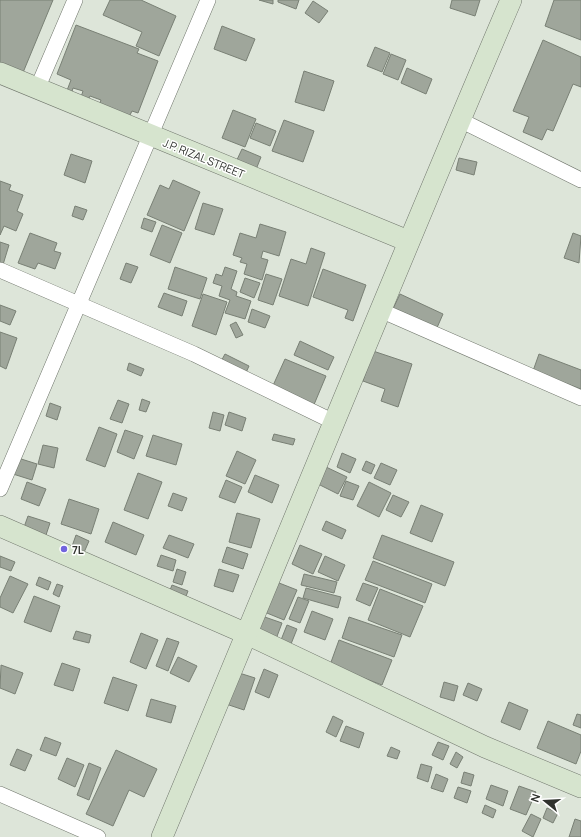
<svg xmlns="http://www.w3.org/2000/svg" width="581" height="837" font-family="Manrope,sans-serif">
	<rect width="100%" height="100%" fill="#dde5d9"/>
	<!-- building -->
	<g fill="#9fa69b" stroke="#798075">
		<path d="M0 0H53L22 75 0 66Z"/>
		<path d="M110 0H141L176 16 159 56 136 46 142 32 103 15Z"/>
		<path d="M259 0H273V4Z"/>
		<path d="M278 0H299L296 9 278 2Z"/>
		<path d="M452 0H480L475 16 450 8Z"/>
		<path d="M554 0H581V40L545 26Z"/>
		<path d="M313 1 328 11 319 23 305 13Z"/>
		<path d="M76 25 139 49 137 53 158 61 138 113 132 111 129 117 99 105 101 100 90 96 88 100 81 97 83 91 73 88 71 95 66 93 71 80 57 74Z"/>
		<path d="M222 26 255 39 246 61 214 49Z"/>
		<path d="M543 40 581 57V87L573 84 553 131 547 129 542 140 523 132 529 117 513 111Z"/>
		<path d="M375 47 390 53 382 72 367 66Z"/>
		<path d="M391 54 406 60 398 80 383 74Z"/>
		<path d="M407 68 432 79 426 94 401 83Z"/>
		<path d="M304 71 334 81 324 111 295 102Z"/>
		<path d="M233 110 256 119 245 147 222 138Z"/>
		<path d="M284 120 314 131 303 162 272 151Z"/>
		<path d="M256 123 276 131 270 146 250 138Z"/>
		<path d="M242 149 261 157 255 172 235 164Z"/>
		<path d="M71 154 92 161 85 183 64 175Z"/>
		<path d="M459 158 477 162 474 175 456 170Z"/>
		<path d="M173 180 200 192 184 231 147 215 160 185 169 189Z"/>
		<path d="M0 181 11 185 9 190 23 195 17 211 23 214 16 231 4 226 0 235Z"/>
		<path d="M203 203 223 209 214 235 195 229Z"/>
		<path d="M75 206 87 210 83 220 72 216Z"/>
		<path d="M144 218 156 222 152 232 141 228Z"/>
		<path d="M260 224 286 232 279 256 263 251 261 258 268 260 262 280 244 274 247 264 240 262 242 258 233 255 240 233 256 238Z"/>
		<path d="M162 225 182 233 170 263 150 255Z"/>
		<path d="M30 233 57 243 54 251 61 253 55 269 38 263 35 269 18 263Z"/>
		<path d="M573 233 581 236 579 263 564 258Z"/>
		<path d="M0 242 9 245 2 268 0 267Z"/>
		<path d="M311 248 325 253 308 306 279 296 291 259 306 264Z"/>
		<path d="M126 263 138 267 131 283 120 279Z"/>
		<path d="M175 267 207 278 200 299 168 289Z"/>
		<path d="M225 267 237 271 231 289 237 292 236 296 251 301 245 319 225 313 230 300 219 296 222 286 213 283 216 274 222 276Z"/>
		<path d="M323 269 366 285 353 321 345 318 348 310 313 297Z"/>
		<path d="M266 274 282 279 273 305 258 300Z"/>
		<path d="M245 278 260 283 254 298 240 292Z"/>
		<path d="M164 293 187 301 182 316 158 307Z"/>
		<path d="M203 294 227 302 216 335 192 326Z"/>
		<path d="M400 294 443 314 436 330 392 311Z"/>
		<path d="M0 305 16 311 10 325 0 321Z"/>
		<path d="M252 309 270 316 265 328 248 322Z"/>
		<path d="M236 322 243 335 236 338 230 325Z"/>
		<path d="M0 332 17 338 6 369 0 366Z"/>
		<path d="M300 341 334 357 328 370 294 355Z"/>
		<path d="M373 351 412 364 398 407 381 401 385 389 363 381Z"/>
		<path d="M225 354 249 366 244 377 219 365Z"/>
		<path d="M539 354 581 370V389L533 371Z"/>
		<path d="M285 359 326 376 313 407 271 390Z"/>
		<path d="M129 363 144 369 141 376 127 370Z"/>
		<path d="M142 399 150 402 146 412 139 410Z"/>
		<path d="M118 400 129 404 122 423 110 419Z"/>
		<path d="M50 403 61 407 57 420 46 416Z"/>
		<path d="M213 412 224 415 220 431 209 428Z"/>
		<path d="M229 412 246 418 242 431 225 425Z"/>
		<path d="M99 427 117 434 105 467 86 460Z"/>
		<path d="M125 430 143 436 134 459 117 452Z"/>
		<path d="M274 434 295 439 293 445 272 440Z"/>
		<path d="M153 435 182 444 176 465 146 456Z"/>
		<path d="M43 445 58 448 54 468 38 464Z"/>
		<path d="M237 451 256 460 245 484 226 476Z"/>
		<path d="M342 453 356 459 350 473 337 467Z"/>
		<path d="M18 458 37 464 32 480 13 474Z"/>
		<path d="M366 461 375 465 371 474 362 470Z"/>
		<path d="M381 463 397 470 390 485 374 478Z"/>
		<path d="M326 467 347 477 338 494 318 484Z"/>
		<path d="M138 473 162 482 148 519 124 510Z"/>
		<path d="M255 475 279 485 272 503 248 492Z"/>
		<path d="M226 480 242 487 235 503 219 497Z"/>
		<path d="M346 481 359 486 353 500 340 496Z"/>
		<path d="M27 482 46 489 39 506 21 499Z"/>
		<path d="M369 482 391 493 379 517 357 506Z"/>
		<path d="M173 493 187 498 182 511 168 506Z"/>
		<path d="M393 495 409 502 401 517 386 510Z"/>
		<path d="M69 499 99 509 91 534 61 524Z"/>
		<path d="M421 505 443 514 432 542 410 533Z"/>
		<path d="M237 513 260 519 251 548 229 542Z"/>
		<path d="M28 516 50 523 45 538 23 530Z"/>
		<path d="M326 521 346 530 342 539 322 530Z"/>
		<path d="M113 522 144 535 136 555 105 542Z"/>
		<path d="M76 535 89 541 82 557 70 552Z"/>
		<path d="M169 535 194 544 188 558 163 548Z"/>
		<path d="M382 535 454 562 445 586 373 558Z"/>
		<path d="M300 545 322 554 313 574 292 564Z"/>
		<path d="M227 547 248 554 243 569 222 562Z"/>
		<path d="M161 555 176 560 173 571 157 566Z"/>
		<path d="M0 556 15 562 11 571 0 567Z"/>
		<path d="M325 556 345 565 338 581 318 572Z"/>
		<path d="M373 561 432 584 425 603 365 580Z"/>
		<path d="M177 569 186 572 182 585 173 582Z"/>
		<path d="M219 569 239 575 233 592 214 586Z"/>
		<path d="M304 574 337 582 334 593 301 585Z"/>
		<path d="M10 576 28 584 13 613 0 607V598Z"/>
		<path d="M39 577 51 582 48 590 36 585Z"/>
		<path d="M274 581 297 590 284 620 262 611Z"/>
		<path d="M363 583 378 588 370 606 356 600Z"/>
		<path d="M57 584 63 586 59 597 53 594Z"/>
		<path d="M172 585 188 591 183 604 167 598Z"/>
		<path d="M306 588 341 597 338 608 303 598Z"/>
		<path d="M380 589 423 606 410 637 368 620Z"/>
		<path d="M34 596 60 606 51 632 24 622Z"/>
		<path d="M298 597 309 601 300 623 289 619Z"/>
		<path d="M312 611 333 619 325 640 304 632Z"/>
		<path d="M259 615 282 623 276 639 253 630Z"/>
		<path d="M349 617 402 635 394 657 342 638Z"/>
		<path d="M287 625 297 629 289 649 279 645Z"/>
		<path d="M76 631 91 635 89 643 73 639Z"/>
		<path d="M141 633 158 640 146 669 130 662Z"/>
		<path d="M167 638 179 642 168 671 156 666Z"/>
		<path d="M339 640 392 660 382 685 330 665Z"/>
		<path d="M178 657 197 666 189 682 170 673Z"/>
		<path d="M62 663 80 669 73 691 54 685Z"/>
		<path d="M1 665 23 673 15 694 0 688Z"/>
		<path d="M264 669 278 675 269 698 255 692Z"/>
		<path d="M236 672 255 678 244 710 226 704Z"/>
		<path d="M113 677 137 685 128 711 104 703Z"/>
		<path d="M444 682 458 686 454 701 440 697Z"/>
		<path d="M468 683 482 689 477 701 463 695Z"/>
		<path d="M151 699 176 706 171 723 146 716Z"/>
		<path d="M509 702 528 710 520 730 501 722Z"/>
		<path d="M577 714 581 715V728L573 725Z"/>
		<path d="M333 716 343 721 336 737 326 732Z"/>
		<path d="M548 721 581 735V751L576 764 537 748Z"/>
		<path d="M346 726 364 733 359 748 340 741Z"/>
		<path d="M45 737 61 743 56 756 40 750Z"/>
		<path d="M438 742 449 746 443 760 432 755Z"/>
		<path d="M391 747 400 751 397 759 387 756Z"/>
		<path d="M17 749 32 755 25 771 10 765Z"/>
		<path d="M116 750 157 769 144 797 129 790 113 826 86 814Z"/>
		<path d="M456 752 463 757 457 768 450 764Z"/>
		<path d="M67 758 84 765 75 787 58 779Z"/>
		<path d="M89 763 101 768 89 800 77 795Z"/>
		<path d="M421 764 432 767 428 782 417 778Z"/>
		<path d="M464 772 474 775 471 786 461 783Z"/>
		<path d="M436 774 448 779 443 792 431 788Z"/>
		<path d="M491 785 508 791 503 806 486 799Z"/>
		<path d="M519 786 536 792 526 815 510 809Z"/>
		<path d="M458 787 471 791 467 803 454 798Z"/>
		<path d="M485 805 496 810 493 818 482 813Z"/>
		<path d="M547 808 558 813 553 823 543 818Z"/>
		<path d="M531 814 541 819 533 837 522 831Z"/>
		<path d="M575 819 581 821V837H569Z"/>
	</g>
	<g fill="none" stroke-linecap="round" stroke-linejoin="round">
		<!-- street casing -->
		<g stroke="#70766c" stroke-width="16">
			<g id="street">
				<path d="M37 89 75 0"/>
				<path d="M460 120 581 180"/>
				<path d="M0 270 194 354 334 422"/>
				<path d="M380 310 581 398"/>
				<path d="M0 489 208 0"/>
				<path d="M0 794 98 837"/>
			</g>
		</g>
		<!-- secondary casing -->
		<g stroke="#70766c" stroke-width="22">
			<g id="secondary">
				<path d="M0 73 408 241"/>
				<path d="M0 526 247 634 485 747 581 787"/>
				<path d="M162 837C279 558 392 278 511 0"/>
			</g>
		</g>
		<!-- street -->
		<use href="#street" stroke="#fff" stroke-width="15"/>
		<!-- secondary -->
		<use href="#secondary" stroke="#d6e4ce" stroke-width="21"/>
	</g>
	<!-- markers -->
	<circle fill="#7264de" stroke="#fff" stroke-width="1.5" cx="64" cy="549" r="4"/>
	<g text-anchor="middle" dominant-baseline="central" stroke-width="3" stroke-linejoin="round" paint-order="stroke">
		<!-- street labels -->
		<g font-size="11" fill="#2f322d" stroke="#fff">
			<text transform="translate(204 158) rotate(22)">J.P. RIZAL STREET</text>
		</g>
		<!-- poi labels -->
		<g font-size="11" font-weight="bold" fill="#2f322d" stroke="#fff" text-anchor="start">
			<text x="72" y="549">7L</text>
		</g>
	</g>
	<!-- north arrow -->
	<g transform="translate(545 801) rotate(288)" stroke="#ffffff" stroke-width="3" paint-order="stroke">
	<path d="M0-3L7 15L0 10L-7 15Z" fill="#2f322d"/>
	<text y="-6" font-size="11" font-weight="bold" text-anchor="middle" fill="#2f322d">N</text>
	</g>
</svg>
